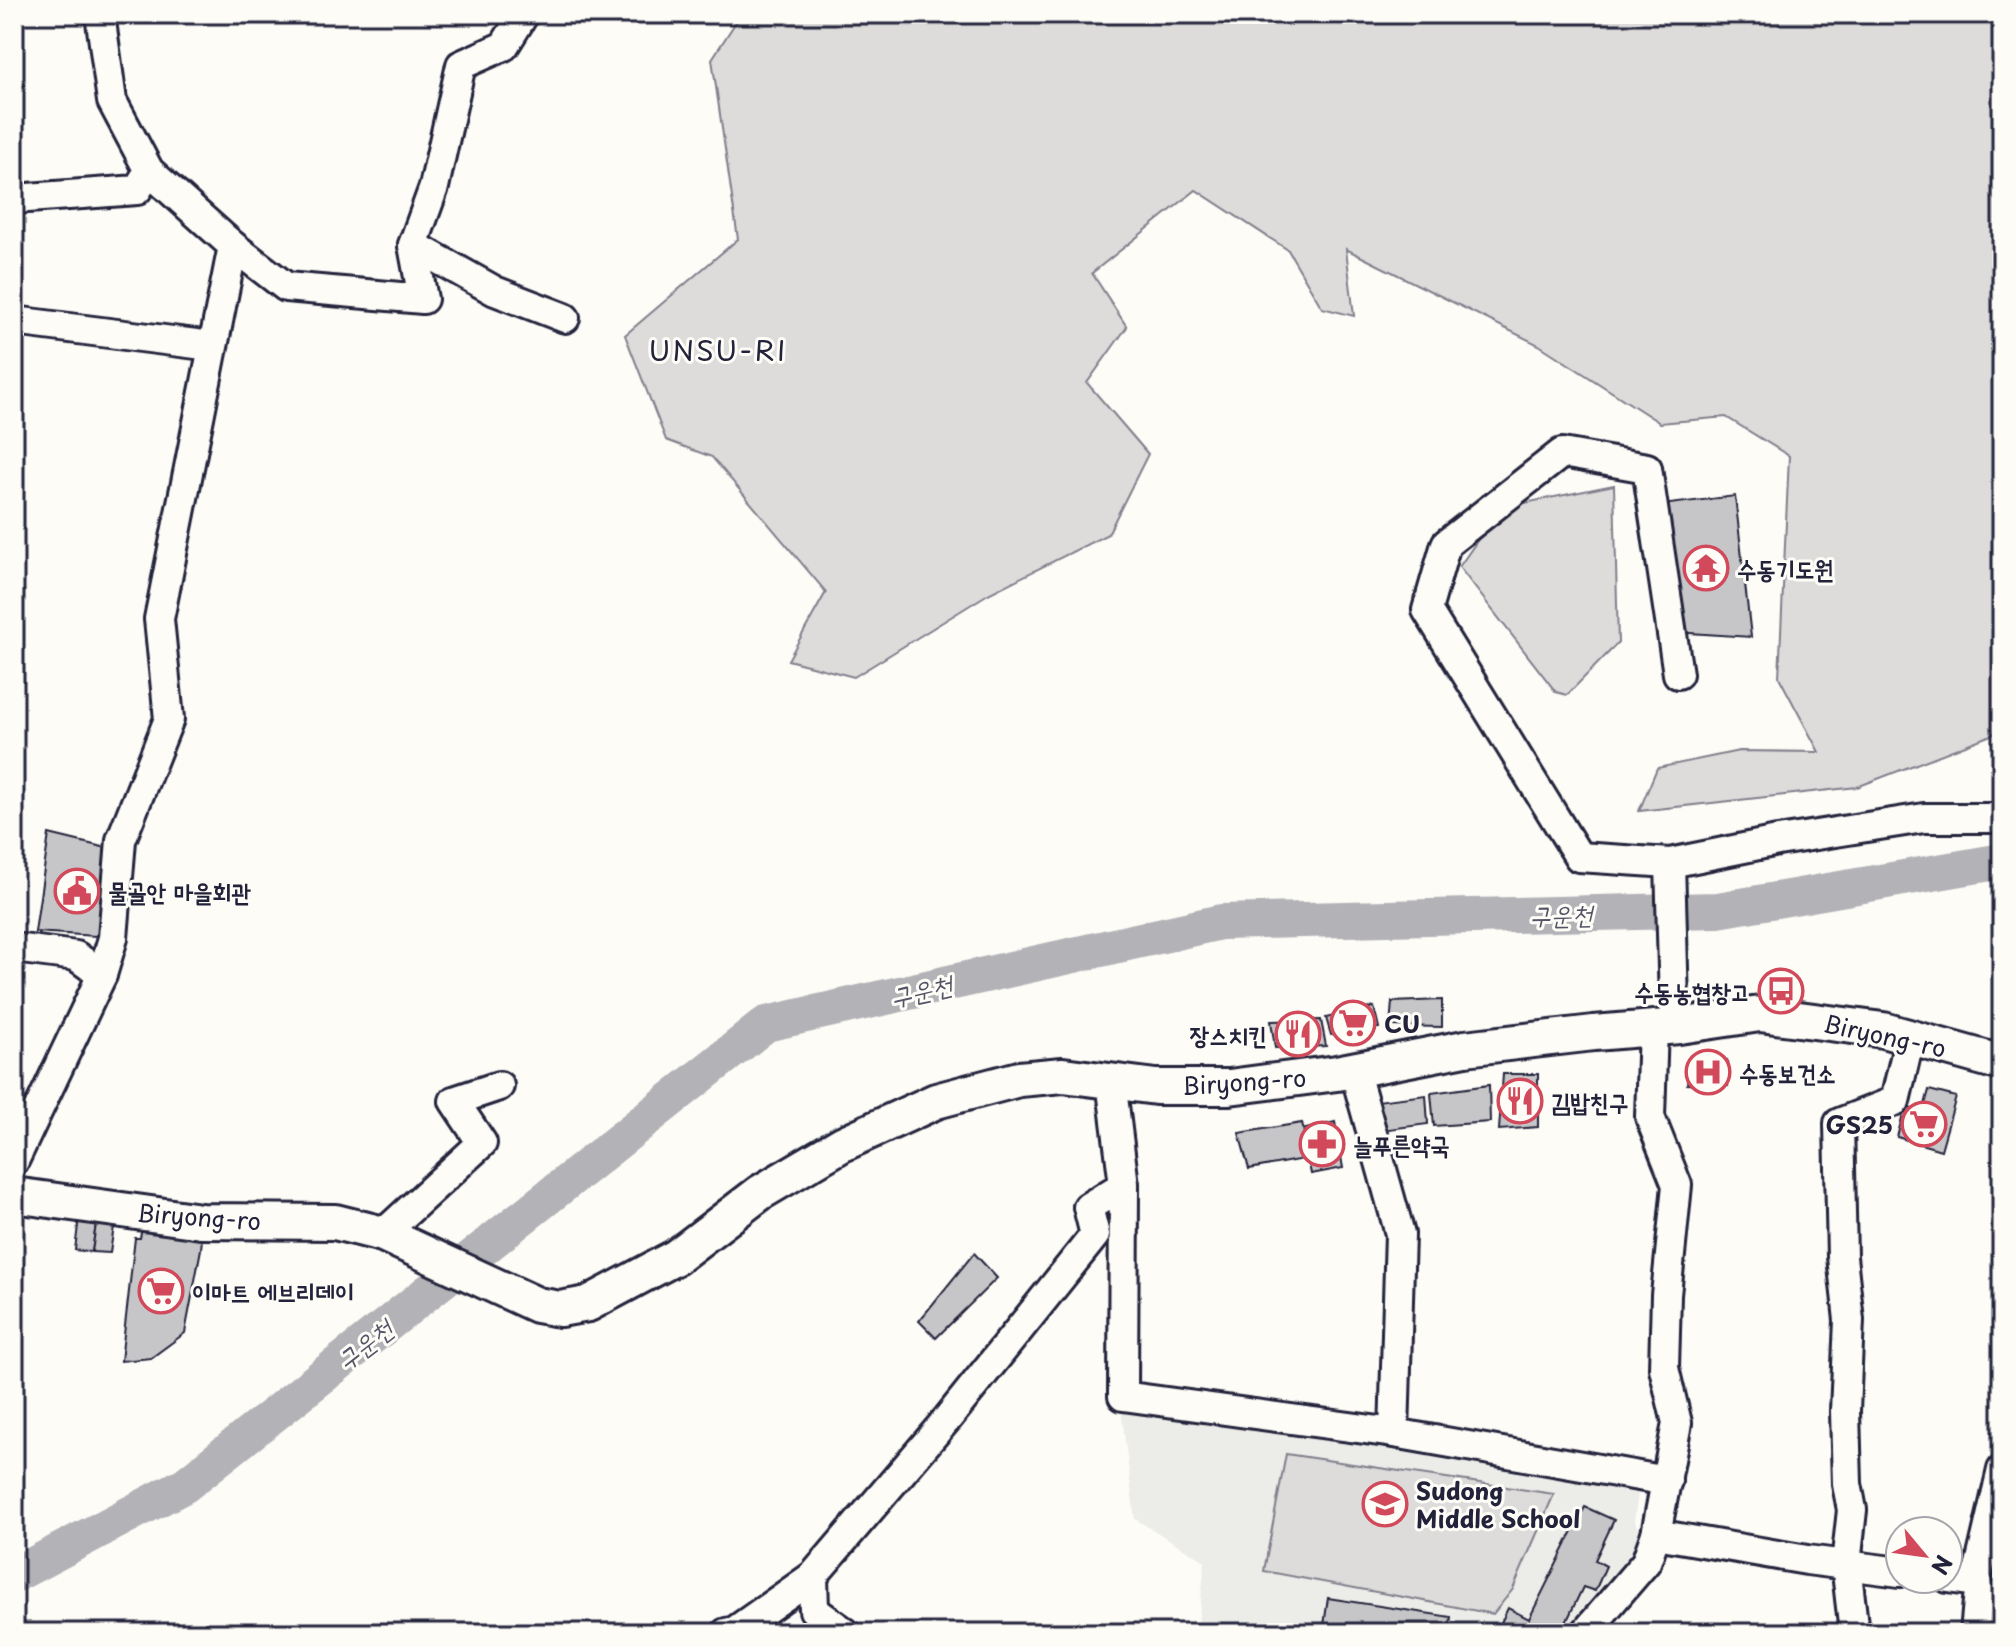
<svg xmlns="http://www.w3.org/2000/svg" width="2016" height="1647" font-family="'Playpen Sans','Poor Story',sans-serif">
	<rect width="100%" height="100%" fill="#fdfcf7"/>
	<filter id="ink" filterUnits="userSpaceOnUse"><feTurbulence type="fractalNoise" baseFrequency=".0125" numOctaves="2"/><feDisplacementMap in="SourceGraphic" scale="16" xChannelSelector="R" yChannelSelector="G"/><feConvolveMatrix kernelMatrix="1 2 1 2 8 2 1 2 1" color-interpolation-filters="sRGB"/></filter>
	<g filter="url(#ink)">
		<!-- built -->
		<path fill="#ecece9" d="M1127 1395 1639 1488 1634 1520 1641 1535 1620 1578 1573 1633H1197L1205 1561 1135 1519 1121 1409Z"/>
		<!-- green -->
		<g fill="#dddcdb" stroke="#807f8b" stroke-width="2">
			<path d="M741 14H2002V710L1994 734 1857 787 1639 811 1657 768 1739 751 1819 752 1779 677 1789 456 1726 417 1660 423 1539 345 1346 249 1354 316 1322 308 1288 250 1196 190 1092 273 1127 327 1087 383 1148 454 1108 534 988 594 854 677 788 660 826 592 712 457 666 440 625 335 738 239 712 59Z"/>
			<path d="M1614 485 1618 643 1567 695 1556 692 1459 567 1500 508Z"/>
			<path d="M1286 1454 1554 1494 1513 1589 1493 1614 1264 1571Z"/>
		</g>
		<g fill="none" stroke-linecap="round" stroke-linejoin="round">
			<!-- river -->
			<path stroke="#b2b2b7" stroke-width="36" d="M14 1575 185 1485 766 1024 1221 922 1718 910 2002 861"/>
		</g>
		<!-- building -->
		<g fill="#c6c6c8" stroke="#22223b" stroke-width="2">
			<path d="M1735 496 1751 637 1674 632 1661 505Z"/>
			<path d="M49 834 115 850 111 937 35 932Z"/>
			<path d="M1442 1000V1027L1390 1026 1392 1002Z"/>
			<path d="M1374 1007 1379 1028 1331 1035 1326 1018Z"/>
			<path d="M1321 1020 1326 1046 1275 1048 1271 1021Z"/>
			<path d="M1690 1058 1727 1060 1728 1086 1687 1084Z"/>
			<path d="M1503 1074H1538V1127L1499 1130Z"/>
			<path d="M1489 1085 1490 1122 1434 1126 1431 1093Z"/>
			<path d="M1929 1090 1956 1097 1941 1150 1897 1137 1905 1107 1923 1112Z"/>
			<path d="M1426 1095 1428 1124 1374 1131 1368 1102Z"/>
			<path d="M1335 1122 1343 1168 1311 1174 1302 1130Z"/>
			<path d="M1302 1123 1309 1158 1249 1169 1239 1133Z"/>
			<path d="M79 1217H97L92 1252 75 1250Z"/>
			<path d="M97 1217 115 1220 110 1253 92 1252Z"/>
			<path d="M143 1224 203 1229 201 1249 185 1333 151 1358 121 1361 135 1238H140Z"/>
			<path d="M974 1253 997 1278 936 1338 919 1321Z"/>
			<path d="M1585 1507 1614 1520 1595 1560 1606 1566 1595 1591 1583 1587 1561 1633H1545L1538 1630 1536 1633H1496L1508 1608 1529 1619Z"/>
			<path d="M1328 1598 1451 1617 1449 1633 1323 1632Z"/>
		</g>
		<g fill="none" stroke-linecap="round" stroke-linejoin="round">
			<!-- minor casing -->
			<g stroke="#22223b" stroke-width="34">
				<g id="minor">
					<path d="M14 199 137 190 149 171"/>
					<path d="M413 245 495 291 565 318"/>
					<path d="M233 246 286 287 423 299 413 245 434 187 461 65 504 46 524 14"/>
					<path d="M14 321 212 346"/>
					<path d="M1670 863 1579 857 1427 610 1446 544 1562 453 1647 468 1678 674"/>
					<path d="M14 948 76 956 102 975"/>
					<path d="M1679 1026 1674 1004 1670 863 1778 841 1924 818H2002"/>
					<path d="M1354 1069 1400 1234 1394 1433"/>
					<path d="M1111 1081 1124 1185 1123 1396 1394 1433 1667 1481"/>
					<path d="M14 1161 102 975 113 938 121 840 169 719 159 619 233 246 149 171 112 101 100 14"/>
					<path d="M383 1234 482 1143 454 1101 499 1086"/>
					<path d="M1656 1534 1807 1560 1900 1572"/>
					<path d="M813 1576 814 1610 846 1633"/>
					<path d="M1948 1578 1976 1582"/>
					<path d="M726 1633 735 1631 813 1576 948 1418 1095 1235 1088 1207 1124 1185"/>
					<path d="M1585 1633 1646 1562 1656 1534 1677 1423 1664 1368 1666 1295 1677 1185 1650 1117 1653 1027"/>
					<path d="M1854 1633 1846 1564 1852 1510 1847 1484 1845 1411 1849 1320 1842 1257 1839 1123 1895 1101 1910 1037"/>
					<path d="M1975 1633 1979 1590 1976 1582 2002 1470"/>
				</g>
			</g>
			<!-- major casing -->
			<g stroke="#22223b" stroke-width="40">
				<path id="major" d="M14 1195 201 1221 335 1222 383 1234 537 1305 560 1309 588 1304 676 1257 761 1192 842 1144 936 1101 1019 1079 1063 1075 1156 1087H1229L1337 1073 1465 1048 1594 1033 1679 1026 1760 1014 1883 1030 2002 1063"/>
			</g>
			<!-- minor -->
			<use href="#minor" stroke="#fdfcf7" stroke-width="28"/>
			<!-- major -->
			<use href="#major" stroke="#fdfcf7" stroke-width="34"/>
		</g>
	</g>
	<!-- icons -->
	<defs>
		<g id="temple-ring" transform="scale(2.3)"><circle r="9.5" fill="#fdfcf7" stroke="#d1495b" stroke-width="1.5"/><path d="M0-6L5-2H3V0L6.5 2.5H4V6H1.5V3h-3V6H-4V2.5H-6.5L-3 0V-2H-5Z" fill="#d1495b"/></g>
		<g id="civic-ring" transform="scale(2.3)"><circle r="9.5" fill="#fdfcf7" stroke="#d1495b" stroke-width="1.5"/><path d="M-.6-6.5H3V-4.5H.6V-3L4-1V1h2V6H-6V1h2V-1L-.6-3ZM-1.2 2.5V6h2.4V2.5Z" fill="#d1495b"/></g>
		<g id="bus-ring" transform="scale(2.3)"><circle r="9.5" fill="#fdfcf7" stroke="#d1495b" stroke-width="1.5"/><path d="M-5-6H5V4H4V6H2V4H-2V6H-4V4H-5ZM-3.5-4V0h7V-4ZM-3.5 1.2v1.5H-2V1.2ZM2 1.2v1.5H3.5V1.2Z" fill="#d1495b"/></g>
		<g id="supermarket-ring" transform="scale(2.3)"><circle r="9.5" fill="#fdfcf7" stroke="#d1495b" stroke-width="1.5"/><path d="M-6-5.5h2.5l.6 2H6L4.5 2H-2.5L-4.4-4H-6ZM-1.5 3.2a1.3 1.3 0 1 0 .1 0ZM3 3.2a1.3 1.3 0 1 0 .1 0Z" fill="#d1495b"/></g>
		<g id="restaurant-ring" transform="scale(2.3)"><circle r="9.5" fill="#fdfcf7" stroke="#d1495b" stroke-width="1.5"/><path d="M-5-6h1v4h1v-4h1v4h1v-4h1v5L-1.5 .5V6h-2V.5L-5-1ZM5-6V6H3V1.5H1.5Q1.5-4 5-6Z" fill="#d1495b"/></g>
		<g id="hospital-ring" transform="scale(2.3)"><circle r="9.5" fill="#fdfcf7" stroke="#d1495b" stroke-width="1.5"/><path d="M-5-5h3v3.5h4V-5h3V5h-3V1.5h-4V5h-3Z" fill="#d1495b"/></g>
		<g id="pharmacy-ring" transform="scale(2.3)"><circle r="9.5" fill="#fdfcf7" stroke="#d1495b" stroke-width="1.5"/><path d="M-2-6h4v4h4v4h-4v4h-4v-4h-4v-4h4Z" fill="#d1495b"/></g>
		<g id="school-ring" transform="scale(2.3)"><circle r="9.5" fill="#fdfcf7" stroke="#d1495b" stroke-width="1.5"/><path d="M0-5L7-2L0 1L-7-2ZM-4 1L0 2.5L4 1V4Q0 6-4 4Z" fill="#d1495b"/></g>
	</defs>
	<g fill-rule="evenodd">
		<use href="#temple-ring" x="1706" y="568"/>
		<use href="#civic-ring" x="77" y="891"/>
		<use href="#bus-ring" x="1781" y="991"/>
		<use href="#supermarket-ring" x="1353" y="1023"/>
		<use href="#restaurant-ring" x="1298" y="1034"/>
		<use href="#hospital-ring" x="1708" y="1072"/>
		<use href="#restaurant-ring" x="1520" y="1101"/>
		<use href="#supermarket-ring" x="1924" y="1124"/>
		<use href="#pharmacy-ring" x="1322" y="1144"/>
		<use href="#supermarket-ring" x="161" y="1291"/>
		<use href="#school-ring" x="1385" y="1504"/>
	</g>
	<g text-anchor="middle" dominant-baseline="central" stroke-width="6" stroke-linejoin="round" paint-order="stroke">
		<!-- poi labels -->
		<g font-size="24" font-weight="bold" fill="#22223b" stroke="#fdfcf7" text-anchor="start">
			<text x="1737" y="568">수동기도원</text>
			<text x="108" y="891">물골안 마을회관</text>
			<text x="1750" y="991" text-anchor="end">수동농협창고</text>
			<text x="1384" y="1023">CU</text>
			<text x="1267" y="1034" text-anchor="end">장스치킨</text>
			<text x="1739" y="1072">수동보건소</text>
			<text x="1551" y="1101">김밥친구</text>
			<text x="1893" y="1124" text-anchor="end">GS25</text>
			<text x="1353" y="1144">늘푸른약국</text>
			<text x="192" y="1291">이마트 에브리데이</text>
			<text x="1416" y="1490">Sudong<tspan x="1416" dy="28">Middle School</tspan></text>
		</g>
		<!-- street labels -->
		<g font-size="24" fill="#22223b" stroke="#fdfcf7">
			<text transform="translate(1885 1035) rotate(12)">Biryong-ro</text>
			<text transform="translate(1244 1081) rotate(-4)">Biryong-ro</text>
			<text transform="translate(199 1216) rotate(4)">Biryong-ro</text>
		</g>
		<!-- water labels -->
		<g font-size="26" font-style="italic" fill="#545466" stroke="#fdfcf7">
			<text transform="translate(1561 914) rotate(-1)">구운천</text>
			<text transform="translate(921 990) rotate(-13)">구운천</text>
			<text transform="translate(364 1344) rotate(-38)">구운천</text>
		</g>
		<!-- quarter labels -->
		<g font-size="28" letter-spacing="2" fill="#22223b" stroke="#fdfcf7">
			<text x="718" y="349">UNSU-RI</text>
		</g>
	</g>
	<!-- margin -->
	<rect width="2016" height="1647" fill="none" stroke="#fdfcf7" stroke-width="48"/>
	<rect x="24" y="24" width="1968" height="1599" fill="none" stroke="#22223b" stroke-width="3" filter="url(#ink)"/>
	<!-- north arrow -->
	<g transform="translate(1924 1555) rotate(119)"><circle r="38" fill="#fdfcf7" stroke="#a5a5ac" stroke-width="2"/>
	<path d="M0-6L14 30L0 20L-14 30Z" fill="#d1495b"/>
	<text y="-12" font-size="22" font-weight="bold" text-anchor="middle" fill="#22223b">N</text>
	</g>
</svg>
